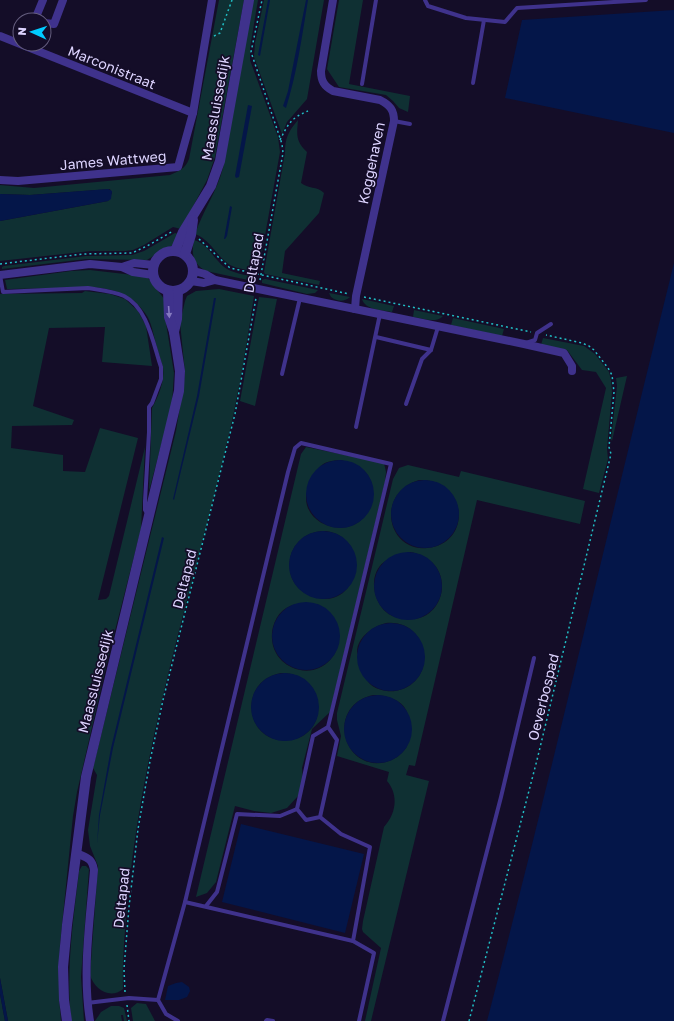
<svg xmlns="http://www.w3.org/2000/svg" width="674" height="1021" font-family="'Golos Text',sans-serif">
	<rect width="100%" height="100%" fill="#140d28"/>
	<!-- green -->
	<g fill="#0f3033" fill-rule="evenodd">
		<path d="M219 0H244L215 157 207 180 181 229 173 227 144 245 133 250 126 251H91L0 261V221L108 201 112 193 110 189 30 195 0 194V185L34 188 170 175C179 171 185 169 189 159Z"/>
		<path d="M253 0H258L250 48V60L278 137 280 152 259 269 257 272C249 270 237 269 230 265 216 256 211 240 195 234 203 211 217 191 223 168Z"/>
		<path d="M264 0H324L307 99 287 122 282 134 254 57 255 43Z"/>
		<path d="M339 0H363L349 84 410 96 408 112 399 108 393 101 386 95 339 87 327 69Z"/>
		<path d="M298 120C297 134 295 141 307 152L301 183C308 189 317 186 324 193L319 213 285 251 282 273 320 281 319 285 265 274 264 272 285 153C285 138 288 132 298 120Z"/>
		<path d="M175 233 179 234 173 245 161 251 147 260 86 259 2 269V267L4 266 86 256 132 255 144 251Z"/>
		<path d="M194 240C209 244 215 262 227 269 236 274 247 275 256 277L257 279V282L206 271C193 264 191 254 194 240Z"/>
		<path d="M90 270 142 276 148 278 165 300V317L174 373 172 404 149 491 152 408C158 397 165 381 163 368 161 360 158 352 156 344 153 334 152 322 145 313 125 284 90 286 59 288 43 288 26 289 10 289H7L5 280 71 271Z"/>
		<path d="M265 279 318 290 315 293 307 294 262 283V280Z"/>
		<path d="M219 289 254 296C248 335 242 374 234 412 199 570 146 724 129 886 126 920 122 954 123 989 110 1000 94 989 90 975L98 866 90 846 88 830 97 775 93 768 176 431 184 382 185 372 180 323 185 301 187 296 196 291Z"/>
		<path d="M85 291 110 294 125 299 138 311 146 326 152 366 102 362 105 327 49 328 33 406 74 420 72 425 12 426 11 448 63 455V471L85 472 100 428 138 438 98 600 106 599 109 596 145 447 141 529 108 658 77 792 73 816 60 945 59 997 61 1021H8L0 978V294L82 293Z"/>
		<path d="M329 293 350 297C344 302 338 302 331 297Z"/>
		<path d="M259 297 277 299 255 406 240 401Z"/>
		<path d="M362 299 394 306 392 312C382 310 365 310 362 299Z"/>
		<path d="M414 310 443 316C436 324 422 318 413 317Z"/>
		<path d="M453 318 504 329 502 336 451 325Z"/>
		<path d="M543 338 584 346 595 354 609 372 611 380 612 392 607 449 608 459 599 493 583 489 606 388 596 372 582 370 567 350 541 345Z"/>
		<path d="M627 376 612 441 611 439 617 386 616 378Z"/>
		<path d="M306 447 384 463 386 472 385 482 330 712 312 729 302 768 303 783 298 796 287 808 271 813 254 811 235 806 216 882 207 893 196 897 301 454ZM341 460C346 462 352 463 356 465 379 476 377 507 360 521 341 536 306 524 306 498 306 493 310 486 312 481 318 465 323 461 341 460ZM326 531C373 539 359 607 318 598 275 589 283 530 326 531ZM317 604C362 627 331 686 291 667 285 664 279 659 276 653 267 637 273 613 290 606 297 603 309 605 317 604ZM281 673C328 673 330 735 290 740 245 746 236 681 281 673Z"/>
		<path d="M408 465 459 477 461 471 585 501 580 524 477 500 415 766 409 765 406 775 429 781 371 1021H365L381 948 363 932 362 929 363 921 384 827C396 814 399 795 387 781L389 772 337 756 341 736 337 720V713L393 479 399 468ZM419 480C468 478 473 544 427 548 387 552 375 493 419 480ZM410 552C459 560 447 624 406 619 398 618 392 617 386 612 373 601 368 574 384 562 390 557 402 555 410 552ZM386 623C430 619 440 683 395 691 388 692 375 690 369 683 366 679 365 671 363 666 361 662 358 656 357 652 357 637 374 626 386 623ZM373 695C385 695 402 699 407 712 409 717 408 725 408 730 408 737 409 742 406 748 401 755 394 760 386 762 343 773 325 706 373 695Z"/>
		<path d="M82 866H86L89 869 81 977 84 1021H71C66 968 73 923 79 871Z"/>
		<path d="M0 994 5 1021H0Z"/>
		<path d="M137 1003 146 1004 155 1021H133L131 1008Z"/>
		<path d="M111 1006H119L124 1008 127 1021H124L123 1015H121L122 1021H95L101 1012Z"/>
	</g>
	<!-- water -->
	<g fill="#041649">
		<path d="M268 0H270L260 56 258 55Z"/>
		<path d="M306 0H308C302 36 297 73 286 108L283 106 288 91Z"/>
		<path d="M674 10V133L505 98 522 20Z"/>
		<path d="M248 105 252 106 239 177 236 178 235 176Z"/>
		<path d="M108 189 112 191 111 199 108 201 0 221V194L30 195Z"/>
		<path d="M230 206 232 207 227 236 225 239H224Z"/>
		<path d="M674 263V1021H487C553 769 611 516 674 263Z"/>
		<path d="M214 298H216L199 396 174 500 173 499 197 396Z"/>
		<circle cx="340" cy="494" r="34"/>
		<circle cx="425" cy="514" r="34"/>
		<circle cx="323" cy="565" r="34"/>
		<path d="M162 537 164 538 113 748 100 815 97 844 99 815 111 748Z"/>
		<circle cx="408" cy="586" r="34"/>
		<circle cx="306" cy="636" r="34"/>
		<circle cx="391" cy="657" r="34"/>
		<circle cx="285" cy="707" r="34"/>
		<circle cx="378" cy="729" r="34"/>
		<path d="M241 824 364 854 345 933 222 902Z"/>
		<path d="M0 978 8 1021H5L0 994Z"/>
		<path d="M182 982 189 987 190 991 187 997 179 1000H165L168 986 176 983Z"/>
	</g>
	<g fill="none" stroke-linecap="round" stroke-linejoin="round">
		<!-- path -->
		<g stroke="#21bec5" stroke-width="1.5" stroke-dasharray="2 3" stroke-linecap="butt">
			<path d="M214 36 220 33 232 0"/>
			<path d="M280 140C288 124 291 118 308 111"/>
			<path d="M199 239 230 268 349 294"/>
			<path d="M0 264 83 254 132 253 147 246 173 231"/>
			<path d="M260 280 283 153 282 144 251 52 262 0"/>
			<path d="M364 297 531 332"/>
			<path d="M125 992 124 969 129 907 138 829 150 761 163 700 235 414 256 298"/>
			<path d="M127 1005 129 1021"/>
			<path d="M469 1021 537 760 611 454 609 447 614 392 612 375 608 368 594 350 589 346 582 343 546 335"/>
		</g>
		<!-- service -->
		<g stroke="#3f328c" stroke-width="4">
			<path d="M425 0 428 6 466 18 505 22 517 8 646 0"/>
			<path d="M473 83 484 20"/>
			<path d="M362 84 376 0"/>
			<path d="M394 121 410 124"/>
			<path d="M0 275 3 292 88 288C100 290 113 291 124 296 148 308 153 344 161 367V379L152 403 149 407V432L145 501V510L147 513"/>
			<path d="M376 337 431 350"/>
			<path d="M526 343 535 340 537 333 551 324"/>
			<path d="M282 374 300 298"/>
			<path d="M406 404 422 359 431 350 438 327"/>
			<path d="M356 427 380 314"/>
			<path d="M320 817 341 834 370 847 353 941"/>
			<path d="M185 902 353 941 374 953 359 1021"/>
			<path d="M206 906 217 892 237 814 280 816 297 809"/>
			<path d="M87 1003 129 998 158 1000"/>
			<path d="M178 1021 166 1014 158 1000 185 902 288 472 295 448 301 443 391 464 328 727 313 736 297 809 306 820 320 817 337 740 328 727"/>
			<path d="M266 1021 267 1020 273 1021"/>
			<path d="M443 1021 501 797 534 658"/>
		</g>
		<!-- minor -->
		<g stroke="#3f328c" stroke-width="8">
			<path d="M333 0 321 71C321 81 324 86 333 91L380 100C390 105 394 110 394 121L356 296 355 309"/>
			<path d="M41 20 36 17 43 0"/>
			<path d="M44 23 54 24 63 0"/>
			<path d="M0 36 193 113"/>
			<path d="M0 180 18 181 178 167 193 113 212 0"/>
			<path d="M122 267 134 263 154 265"/>
			<path d="M194 271 205 274 215 280 524 344 564 353 572 366V371"/>
			<path d="M0 275 90 264 122 267 133 272 153 275"/>
			<path d="M191 281 204 283 215 280"/>
			<path d="M76 853C87 858 92 858 94 870 90 920 82 972 90 1021"/>
		</g>
		<!-- tertiary -->
		<g stroke="#3f328c" stroke-width="10">
			<circle cx="173" cy="271" r="20"/>
			<path d="M175 251 183 232 211 186 220 161 249 0"/>
			<path d="M185 254 191 235 193 220"/>
			<path d="M174 332 177 319 178 291"/>
			<path d="M67 1021 64 1000 63 967 67 925 86 777 179 391 180 371 174 332 169 317 168 291"/>
		</g>
	</g>
	<!-- one-way arrows -->
	<defs><path id="oneway-solid" d="M-6-.8H1V-3.2L6.5 0L1 3.2V.8H-6Z"/></defs>
	<use fill="#867bc0" href="#oneway-solid" transform="translate(169 312) rotate(86)"/>
	<g text-anchor="middle" dominant-baseline="central" stroke-width="3.5" stroke-linejoin="round" paint-order="stroke">
		<!-- street labels -->
		<g font-size="14" fill="#ddd4ff" stroke="#140d28">
			<text transform="translate(112 67) rotate(22)">Marconistraat</text>
			<text transform="translate(215 108) rotate(-80)">Maassluissedijk</text>
			<text transform="translate(113 160) rotate(-5)">James Wattweg</text>
			<text transform="translate(371 163) rotate(-78)">Koggehaven</text>
			<text transform="translate(253 263) rotate(-80)">Deltapad</text>
			<text transform="translate(184 579) rotate(-76)">Deltapad</text>
			<text transform="translate(95 681) rotate(-76)">Maassluissedijk</text>
			<text transform="translate(543 697) rotate(-76)">Oeverbospad</text>
			<text transform="translate(121 898) rotate(-84)">Deltapad</text>
		</g>
	</g>
	<!-- north arrow -->
	<g transform="translate(32 32) rotate(273)"><circle r="19" fill="#140d28" stroke="#645d7e"/>
	<path d="M0-3L7 15L0 10L-7 15Z" fill="#00cbff"/>
	<text y="-6" font-size="11" font-weight="bold" text-anchor="middle" fill="#ddd4ff">N</text>
	</g>
</svg>
